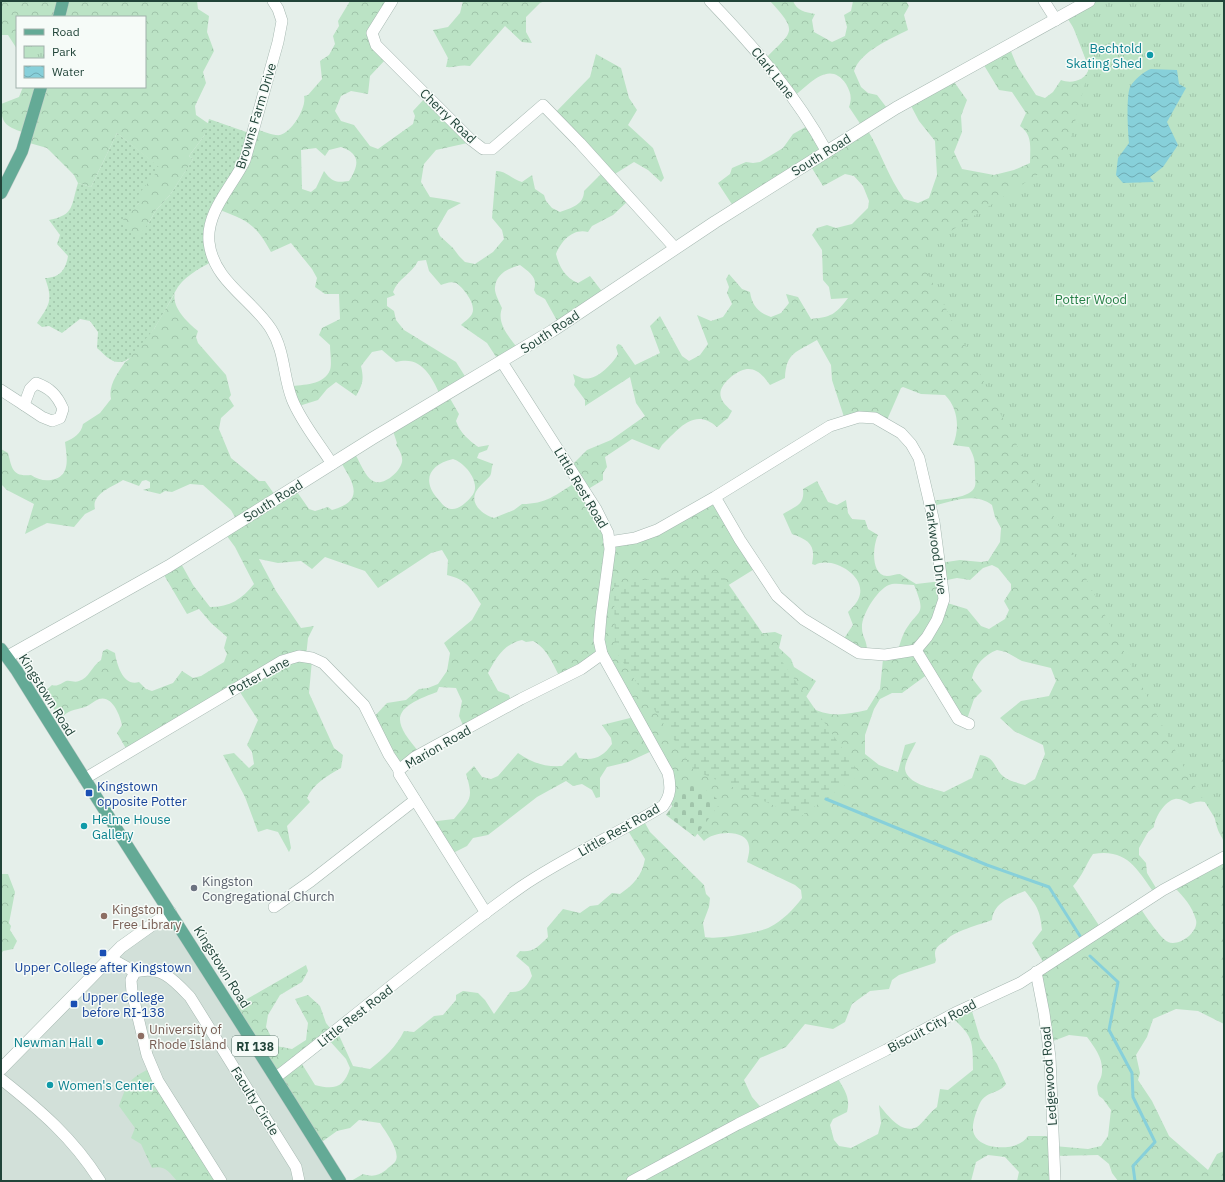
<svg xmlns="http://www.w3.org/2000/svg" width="1225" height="1182" font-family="'IBM Plex Sans',sans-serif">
	<defs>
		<pattern id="grass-dots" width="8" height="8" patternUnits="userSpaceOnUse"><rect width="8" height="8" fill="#bbe3c5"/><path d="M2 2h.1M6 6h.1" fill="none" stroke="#a0c4aa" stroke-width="1.8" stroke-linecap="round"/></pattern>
		<pattern id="forest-crowns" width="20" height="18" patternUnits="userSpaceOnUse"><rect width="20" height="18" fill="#bbe3c5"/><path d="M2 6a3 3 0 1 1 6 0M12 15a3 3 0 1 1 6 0" fill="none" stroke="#a0c4aa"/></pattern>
		<pattern id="wetland-marsh" width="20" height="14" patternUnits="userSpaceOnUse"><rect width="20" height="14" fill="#bbe3c5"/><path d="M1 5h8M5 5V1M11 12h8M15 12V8" fill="none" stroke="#a0c4aa"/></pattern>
		<pattern id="cemetery-stones" width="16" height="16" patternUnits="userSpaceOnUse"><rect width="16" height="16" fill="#bbe3c5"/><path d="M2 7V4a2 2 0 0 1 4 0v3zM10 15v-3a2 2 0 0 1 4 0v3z" fill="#a0c4aa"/></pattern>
		<pattern id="park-tufts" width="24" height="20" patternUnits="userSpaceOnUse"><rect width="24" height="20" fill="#bbe3c5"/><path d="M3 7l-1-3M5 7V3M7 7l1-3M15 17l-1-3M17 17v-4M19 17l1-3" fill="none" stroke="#a0c4aa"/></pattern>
		<pattern id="water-waves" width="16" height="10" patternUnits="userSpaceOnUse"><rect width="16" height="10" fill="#87d0da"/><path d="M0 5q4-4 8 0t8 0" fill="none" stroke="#6eaab2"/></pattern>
	</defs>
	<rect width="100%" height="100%" fill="#e5efea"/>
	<!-- built -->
	<path fill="#d2e0d9" d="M170 912 335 1181H1V1069L94 974Z"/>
	<!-- grass -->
	<path fill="url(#grass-dots)" d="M209 119 252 134 215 212 213 261C199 269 182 277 175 292 167 307 139 362 120 362 111 363 104 354 97 348L98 332 90 321 80 319 62 333 49 326 42 327 37 323C50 304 53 300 45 278 60 278 66 269 68 256L57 244 60 235 49 220C75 215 71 205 78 183L91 187 117 133 161 168 139 195V203L125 220 148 224 156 210 170 195 193 159 189 156 204 136Z"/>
	<!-- forest -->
	<g fill="url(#forest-crowns)" fill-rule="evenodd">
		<path d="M1 1H197L198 9 209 16 207 32 214 51 203 72 206 83 195 106 196 115 209 124 204 136 189 156 193 159 190 164 170 195 156 210 148 224 137 238 123 220 139 203 138 195 160 168 117 133 91 187 78 183 74 175 47 148 26 142 27 134C7 126 1 126 1 104L19 97 23 87H145V17H17V49L8 35H1Z"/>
		<path d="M350 1H392L373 33 386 59 370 76 368 94 351 91 341 96 335 111 341 121 354 125 370 146 378 149 413 124 415 116 413 111 426 97 472 142 436 150 424 164 421 182 430 197 450 200 461 203 448 210 437 229 440 236 453 248 459 256 465 262 475 264 493 252 504 239 502 230 492 218 496 171C505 170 513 180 522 182L532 175 535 189 544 195 546 201 552 208 560 212C571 208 584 205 584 191L603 172 552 116 590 77 596 54 621 68 629 98 637 110 628 125 653 148 664 178 661 182 648 170 634 162 610 177 629 200 613 215 592 226 588 232C573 228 561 241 556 254 559 266 565 278 578 283L590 276 604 294 560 326 545 299 536 294 534 290C538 277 530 273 520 265 509 268 496 274 495 287 494 293 500 303 502 308 496 324 510 338 519 350L500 363 487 343 461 325C464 322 470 318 472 314 477 305 463 287 456 283 451 281 446 283 441 285L429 271 426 260 418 261C412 274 398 278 393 292L395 295 387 298V306L394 311 396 320 404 330 456 362 468 381 448 395 459 414 456 421C460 433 469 440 478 447L489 445 487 450 479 453 477 458 493 464C491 468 492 473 490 476 486 481 480 485 477 490 468 503 483 515 494 518L514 510 522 504C546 504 556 495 576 482L568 469 587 450 611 440 645 416 636 403 630 377 585 406V400L574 385 575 381 573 374C575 375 579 377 582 378 595 382 612 365 618 354L616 347 618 344 621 345 635 365 660 353 650 326 660 316 682 356 689 361 700 355 708 344 697 315 711 321 723 317 732 304 727 293 729 287 726 279 729 274 742 289 750 292C752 306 759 313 771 317L781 313 789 303 786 294 798 297 811 319C831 317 835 315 848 298L831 299 829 287 823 280 822 250 812 235 817 228 827 225 836 228 852 224 868 208 869 201 863 186 854 176 845 174 823 186 810 165 735 209 718 183 730 174 732 168 746 162 753 163 760 162 783 148 793 134 809 125 826 153 863 128 849 107C852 98 851 93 846 84 829 59 809 85 792 98L765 59C793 30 799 33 770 1H793C797 11 805 12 815 14L812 20 814 32 832 42 845 36 847 27 844 15 851 11 853 1H906L909 6 904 15 908 30C890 39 861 51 854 71L861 87 868 93 877 95 890 112 867 129C881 152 888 177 904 199L918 203 929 198 937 175 935 141 919 121 909 102 952 79 967 100 961 116 962 132 954 152 962 169 994 175 1014 170 1030 163C1030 148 1033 135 1020 126L1026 113 1012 92 999 90 982 62 1010 49 1017 66 1036 95 1045 98 1053 92 1061 80C1071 84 1086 81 1089 68L1076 32 1066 16 1224 1V842C1222 837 1218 832 1217 827 1213 812 1212 795 1190 804 1186 802 1180 798 1175 799 1165 801 1155 817 1154 827L1148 832 1139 848V855L1146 863 1147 873 1159 893 1155 894C1137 870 1128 848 1093 854 1085 866 1083 875 1073 886L1102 930 1140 908C1146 916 1160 938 1168 942 1179 947 1199 932 1196 920 1192 906 1184 897 1174 887L1224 858V1024L1198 1011 1176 1009 1153 1019 1147 1037 1136 1055 1140 1073 1138 1080 1152 1101 1169 1136 1208 1170 1217 1154 1224 1151V1181H1118L1112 1173 1109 1164 1098 1155 1054 1156V1181H1017L1019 1172 1005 1157 988 1155 976 1162 971 1181H351L363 1174C372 1177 378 1176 386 1170 388 1167 393 1165 395 1162 402 1153 385 1131 380 1123L359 1120 350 1128 337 1131 319 1144 235 1006 306 965 308 971 302 982 280 995 268 1015 266 1027 276 1046 292 1049 306 1040 308 1023 295 999 308 995 320 1006 326 1023 334 1033 337 1031 353 1066 370 1069C383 1059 397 1046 404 1031L414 1032 434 1016 443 1015 456 1000V995L463 991 478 993 485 1000 494 1014 510 992C522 993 527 986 532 976L529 967 516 956 520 951C533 953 539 946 548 937L547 928 563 909 580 913 590 906 598 905 612 893 620 894C633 885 642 876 645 859L627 829 645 823 650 832 704 885 706 894 710 898 709 907 703 923 705 937C714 940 762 932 770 927 782 921 794 909 802 898L801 890 795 885 747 862C748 857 750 851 749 846 747 828 713 831 704 841L668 801 670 790 654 750 628 762 607 767 600 778V797L596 798 592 790 582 784 573 786 566 781 537 797 488 835 473 838 467 846 449 855 429 822 454 819C470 800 474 799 466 774L474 766 482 777 491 779 498 776 518 753C533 763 544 767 562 766L576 752 579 758C594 761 603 757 612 744L611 738 602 725 634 717 603 657 561 679C553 665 548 649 533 641L526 642 522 640C504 644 496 658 488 673L498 691 509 695 512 704 465 730 459 716 462 701 456 688 439 687 437 692C393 708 389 719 421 754L399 770 371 720 387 703 406 700 419 689 428 688 438 684 447 671 450 653 444 643 472 620 481 604C470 587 467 580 447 575L448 560 442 550 431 553 378 588 365 571 325 557 312 569 301 561 278 563 259 559 276 591 301 628 314 626 308 638 306 657 312 660 309 693 334 748 343 755 341 768C328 775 313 784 307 798L310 802 287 826 291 848 289 852 278 832 267 829 258 832 245 797 223 755 234 753 249 768 254 764 252 752 247 745 258 720 238 689 128 752 117 733 122 725C120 715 112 695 99 699 94 701 90 705 85 707 75 710 67 710 61 719L43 693 52 685C58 687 61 683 66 681 71 680 74 683 79 681 89 678 91 667 101 660L103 651 107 649 115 653C117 666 124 687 139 682L146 689 152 691 173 683 182 671 193 678 201 676 224 662 227 654 224 648 227 637 211 623 199 609 187 614 164 575 179 560 193 585 210 607C230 607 242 599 254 584L235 547 224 532 237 521 231 510 203 485 190 484 172 492 165 491 160 494 143 490 150 488V482L146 480 142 481 139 486 123 480C112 487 91 494 95 509L85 514 74 527 47 523 25 534 34 504 7 490 1 484V449L8 453C12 468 12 477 31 475 37 479 43 481 51 480 71 477 67 458 65 442 74 438 81 434 83 424L100 413 111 399C108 385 118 373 125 362L128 360 154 329 175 293C171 307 188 323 198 331L196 337 198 343 226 375 231 395 229 398 234 406 221 418 219 429 231 458 259 481H265L277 498 295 489 309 509 315 511 328 507 332 510C366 501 353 482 340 461L354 452C359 460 365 477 373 481 383 487 400 472 402 462 403 456 399 449 396 445L397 443 392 428 441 397C432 377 422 355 396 362L382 350 372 352 361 366C364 379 363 384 356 396L336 382 327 389 318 400 299 406 290 386C303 385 324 385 330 370 332 364 330 352 330 345L319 335 322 328 340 319 339 294H325L315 287 317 278 312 269 291 243 271 252C255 223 247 220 217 209L256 129C262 131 274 136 280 135 292 132 307 107 304 96L308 95 322 79 320 61 329 55 335 44 333 36 339 26 338 21ZM341 147C361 154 359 165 349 181 336 183 332 182 324 171L316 188 311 192 302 189 301 150 316 148 325 156 329 150ZM817 340 831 365 832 380 845 420H887L901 388 903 387 921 394 945 395C958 408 960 428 953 445L969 447C975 458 975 461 975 474 975 477 976 483 975 486 972 499 941 499 930 501L933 506C953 501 975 492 992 505L995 517 1001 528 1000 542 988 561 981 562 960 560 940 563 942 581 916 584 900 574C896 574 891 576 887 576 870 575 873 545 878 535L868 529 865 520 852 519 848 513 846 500 837 505 828 502 817 481 803 489C805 505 796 506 783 514L792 534C809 540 816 545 812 564L815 565C831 556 864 574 860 594 859 601 853 607 848 612L853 625 841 643 867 655C868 640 862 638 862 628 861 615 879 586 892 584 899 583 907 585 914 585 928 618 917 608 904 633 901 639 899 647 897 654L883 659 880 689 867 710C845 715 828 718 808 706L806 697 816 681 794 667 791 659 779 648 782 635 775 632 744 635 727 586 756 568 715 499 635 539 609 540 585 491 603 480V473L607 467 605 457 632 439 659 450 662 445C679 429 694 407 717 427L728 418 732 411C716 398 717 389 732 376 749 363 759 369 770 385L785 378C786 352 797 352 817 340ZM453 459C466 463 483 485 471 497 466 503 458 510 451 509 444 508 441 502 437 498 421 479 431 464 453 459ZM992 565 998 568 1011 584V590L1004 601 1009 610 1005 619 989 629 981 626 967 609 944 602 942 581 957 578 970 580 983 568ZM997 650 1006 652 1022 661 1051 668 1056 681 1049 696 1021 701 1000 718 1014 731 1043 745 1045 754 1035 779 1025 785C1019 783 1008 781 1003 776 994 769 996 757 980 755L972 778 944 792C932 788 907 784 905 769 905 761 913 749 916 742L905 745 898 772 879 765 865 754V735L874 709 880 699 892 693H902L928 674 966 722 974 699 982 691 972 678C975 665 984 655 997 650ZM1025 891C1038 907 1040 911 1042 930L1032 943 1046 967 1037 977 1048 1043 1069 1035 1087 1037C1095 1048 1103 1058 1102 1072 1101 1084 1094 1081 1099 1096L1103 1099 1111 1110 1108 1136 1101 1146 1088 1149 1054 1146 1050 1136H1028C1019 1152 976 1152 973 1130 972 1123 977 1109 980 1103 986 1091 999 1094 1006 1084L997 1064 980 1038 971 1008 950 1016C973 1036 973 1040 973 1070L948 1090 940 1089 937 1107C930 1112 922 1124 917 1127 901 1135 887 1114 879 1105L881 1123 878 1134 851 1148 839 1146 834 1140 830 1125 833 1119 847 1112C851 1098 844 1089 837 1077L764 1111 752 1097 744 1080 760 1058 786 1047 805 1024 833 1029 845 1022 852 1004 870 991 889 989 892 980 899 975 935 963 936 960C933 949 937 946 946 941 950 932 982 924 992 920 993 903 1012 896 1025 891ZM328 1039 346 1059 350 1068C344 1088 334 1090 315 1085L302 1064Z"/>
		<path d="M463 1H545L540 3 526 17V32L532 43 522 42 505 26 470 66C460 64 455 68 446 67L448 58 433 30 448 27 460 13Z"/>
		<path d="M1 874H8L15 892 9 923 11 926 10 930 17 941 13 949 3 951 1 954Z"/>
		<path d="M152 1067 222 1181H177C169 1172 165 1165 152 1168L141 1144 131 1138 135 1128 119 1106C128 1081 128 1080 152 1067Z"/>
	</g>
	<!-- wetland -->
	<path fill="url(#wetland-marsh)" d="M720 572 860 774 800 817 694 770 615 650 614 583Z"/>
	<!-- cemetery -->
	<path fill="url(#cemetery-stones)" d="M691 779 721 802 695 837 666 815Z"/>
	<!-- park -->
	<path fill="url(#park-tufts)" d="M1090 1H1224V756L1217 759 1224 771V833L1187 773 917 253 1066 156 1089 68 1068 14Z"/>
	<!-- water -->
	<path fill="url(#water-waves)" d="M1151 69 1177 70 1179 84 1186 88 1167 122 1178 145 1163 167 1150 177 1154 182 1123 183 1116 175 1118 158 1129 143C1128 132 1126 97 1130 87 1134 80 1144 71 1151 69Z"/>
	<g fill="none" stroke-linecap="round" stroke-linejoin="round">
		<!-- stream -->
		<g stroke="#87d0da" stroke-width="3">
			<path d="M826 799 987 865 1049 887 1080 936"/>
			<path d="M1090 956 1118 982 1109 1030 1132 1073 1133 1097 1155 1142 1133 1166 1135 1181"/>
		</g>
		<!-- minor casing -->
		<g stroke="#a6b8b1" stroke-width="12">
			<g id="minor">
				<path d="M273 1 278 9 282 21 278 42 245 160C233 186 206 211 209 242 213 281 253 300 271 329 285 351 283 376 292 399 301 422 319 443 332 464"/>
				<path d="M392 1 372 33 376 45 470 139 483 149H492L543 105 580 143 675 248"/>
				<path d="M710 1C755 48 796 95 827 152"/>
				<path d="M1044 1 1056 20"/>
				<path d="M36 383C50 388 57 395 63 409L60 418 52 421 42 417 24 405 30 389Z"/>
				<path d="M1 390 24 405"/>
				<path d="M609 542 635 538 657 530 715 497 830 426 859 417 875 418 901 433 911 444 919 458 934 522 944 599 937 620 927 637 916 650 885 655 859 653 803 619 777 596 740 540 715 497"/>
				<path d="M916 650 958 719 969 724"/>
				<path d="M84 779 282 661 299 656 312 658 323 663 364 705 389 755 399 770"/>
				<path d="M274 907 311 881 415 800"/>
				<path d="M486 913 399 774V770L415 757 521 699 581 669 602 654"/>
				<path d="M110 958 135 972"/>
				<path d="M1036 972 1044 1013 1050 1057 1055 1181"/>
				<path d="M275 1078C357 1015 436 947 521 887 566 856 616 835 663 806 671 795 671 787 668 773L602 654 599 640 601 616 610 549 608 533 596 509 502 362"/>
				<path d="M1 1079C40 1110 73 1138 100 1181"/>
				<path d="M221 1181 158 1081 147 1055 132 992 131 980 135 972C161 965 173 979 190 997L296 1167 299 1181"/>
				<path d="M632 1181 738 1124 886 1050 955 1013 1020 983 1163 890 1224 857"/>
			</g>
		</g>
		<!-- tertiary casing -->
		<g stroke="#a6b8b1" stroke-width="13">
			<g id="tertiary">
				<path d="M7 657 169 566 373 438 552 331 715 222 896 108 1089 1"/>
				<path d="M1 1069 121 947 170 912"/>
			</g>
		</g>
		<!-- primary casing -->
		<g stroke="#c1cbc8" stroke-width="13">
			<g id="primary">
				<path d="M59 17 63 1"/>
				<path d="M1 193 22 151 41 87"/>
				<path d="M1 649 17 671C123 842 234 1010 340 1181"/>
			</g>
		</g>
		<!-- minor -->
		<use href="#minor" stroke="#fff" stroke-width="11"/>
		<!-- tertiary -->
		<use href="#tertiary" stroke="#fff" stroke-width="12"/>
		<!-- primary -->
		<use href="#primary" stroke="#64aa96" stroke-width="12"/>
	</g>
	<!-- markers -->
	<g fill="#0f9aa8" stroke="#f6fbf8" stroke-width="1.5">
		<circle cx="1150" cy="55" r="4"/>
		<circle cx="84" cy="826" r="4"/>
		<circle cx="100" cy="1042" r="4"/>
		<circle cx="50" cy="1085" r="4"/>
	</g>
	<g fill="#1a4fb4" stroke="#f6fbf8" stroke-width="1.5">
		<rect x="85" y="789" width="8" height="8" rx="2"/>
		<rect x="99" y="949" width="8" height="8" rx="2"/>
		<rect x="70" y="1000" width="8" height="8" rx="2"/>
	</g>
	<circle fill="#6b7280" stroke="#f6fbf8" stroke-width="1.5" cx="194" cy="888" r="4"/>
	<g fill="#8d6e63" stroke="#f6fbf8" stroke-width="1.5">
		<circle cx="104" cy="916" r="4"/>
		<circle cx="141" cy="1036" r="4"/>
	</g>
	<g text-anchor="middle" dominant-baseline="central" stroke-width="3" stroke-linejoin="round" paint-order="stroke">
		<!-- shield labels -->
		<rect fill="#f6fbf8" stroke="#617b72" stroke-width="1" x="232" y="1036" width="46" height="20" rx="3"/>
		<g font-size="12" font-weight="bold" fill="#214439">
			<text x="255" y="1046">RI 138</text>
		</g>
		<!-- culture labels -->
		<g font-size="13" fill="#0d838f" stroke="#f6fbf8" text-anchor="end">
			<text x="1142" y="48">Bechtold<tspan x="1142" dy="15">Skating Shed</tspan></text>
			<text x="92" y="819" text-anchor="start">Helme House<tspan x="92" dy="15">Gallery</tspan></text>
			<text x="92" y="1042">Newman Hall</text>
			<text x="58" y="1085" text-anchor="start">Women's Center</text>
		</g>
		<!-- street labels -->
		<g font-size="13" fill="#214439" stroke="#f6fbf8">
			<text transform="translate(773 73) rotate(52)">Clark Lane</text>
			<text transform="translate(256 116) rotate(-73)">Browns Farm Drive</text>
			<text transform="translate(448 116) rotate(44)">Cherry Road</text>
			<text transform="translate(821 155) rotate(-32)">South Road</text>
			<text transform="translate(550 332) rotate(-33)">South Road</text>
			<text transform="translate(581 488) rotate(59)">Little Rest Road</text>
			<text transform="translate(273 501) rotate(-32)">South Road</text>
			<text transform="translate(936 549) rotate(82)">Parkwood Drive</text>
			<text transform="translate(259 676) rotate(-28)">Potter Lane</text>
			<text transform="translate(47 695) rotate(58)">Kingstown Road</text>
			<text transform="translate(438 747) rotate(-30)">Marion Road</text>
			<text transform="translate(619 830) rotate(-30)">Little Rest Road</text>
			<text transform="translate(222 967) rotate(58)">Kingstown Road</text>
			<text transform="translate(355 1016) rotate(-38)">Little Rest Road</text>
			<text transform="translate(932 1026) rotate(-28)">Biscuit City Road</text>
			<text transform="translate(1049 1076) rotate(-94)">Ledgewood Road</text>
			<text transform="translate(255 1101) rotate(58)">Faculty Circle</text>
		</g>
		<!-- park labels -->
		<g font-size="13" fill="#268046" stroke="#f6fbf8">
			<text x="1091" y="299">Potter Wood</text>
		</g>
		<!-- transit labels -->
		<g font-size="13" fill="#164399" stroke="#f6fbf8" text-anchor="start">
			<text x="97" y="786">Kingstown<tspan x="97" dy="15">opposite Potter</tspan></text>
			<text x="103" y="967" text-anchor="middle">Upper College after Kingstown</text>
			<text x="82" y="997">Upper College<tspan x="82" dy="15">before RI-138</tspan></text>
		</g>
		<!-- worship labels -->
		<g font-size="13" fill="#5b616d" stroke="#f6fbf8" text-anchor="start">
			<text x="202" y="881">Kingston<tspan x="202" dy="15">Congregational Church</tspan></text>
		</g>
		<!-- education labels -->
		<g font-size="13" fill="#785e54" stroke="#f6fbf8" text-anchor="start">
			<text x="112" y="909">Kingston<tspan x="112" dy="15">Free Library</tspan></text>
			<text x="149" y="1029">University of<tspan x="149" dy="15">Rhode Island</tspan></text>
		</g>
	</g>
	<!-- border -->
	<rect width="1225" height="1182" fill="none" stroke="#214439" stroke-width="4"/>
	<!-- legend -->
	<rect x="16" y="16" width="130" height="72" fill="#f6fbf8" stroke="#a1b2ac"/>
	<rect x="24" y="29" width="20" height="6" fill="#64aa96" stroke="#a1b2ac"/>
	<text x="52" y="36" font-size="12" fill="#214439">Road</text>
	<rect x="24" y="46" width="20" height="12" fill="url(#park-tufts)" stroke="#a1b2ac"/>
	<text x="52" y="56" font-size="12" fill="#214439">Park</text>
	<rect x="24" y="66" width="20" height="12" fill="url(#water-waves)" stroke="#a1b2ac"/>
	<text x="52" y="76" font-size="12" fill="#214439">Water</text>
</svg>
